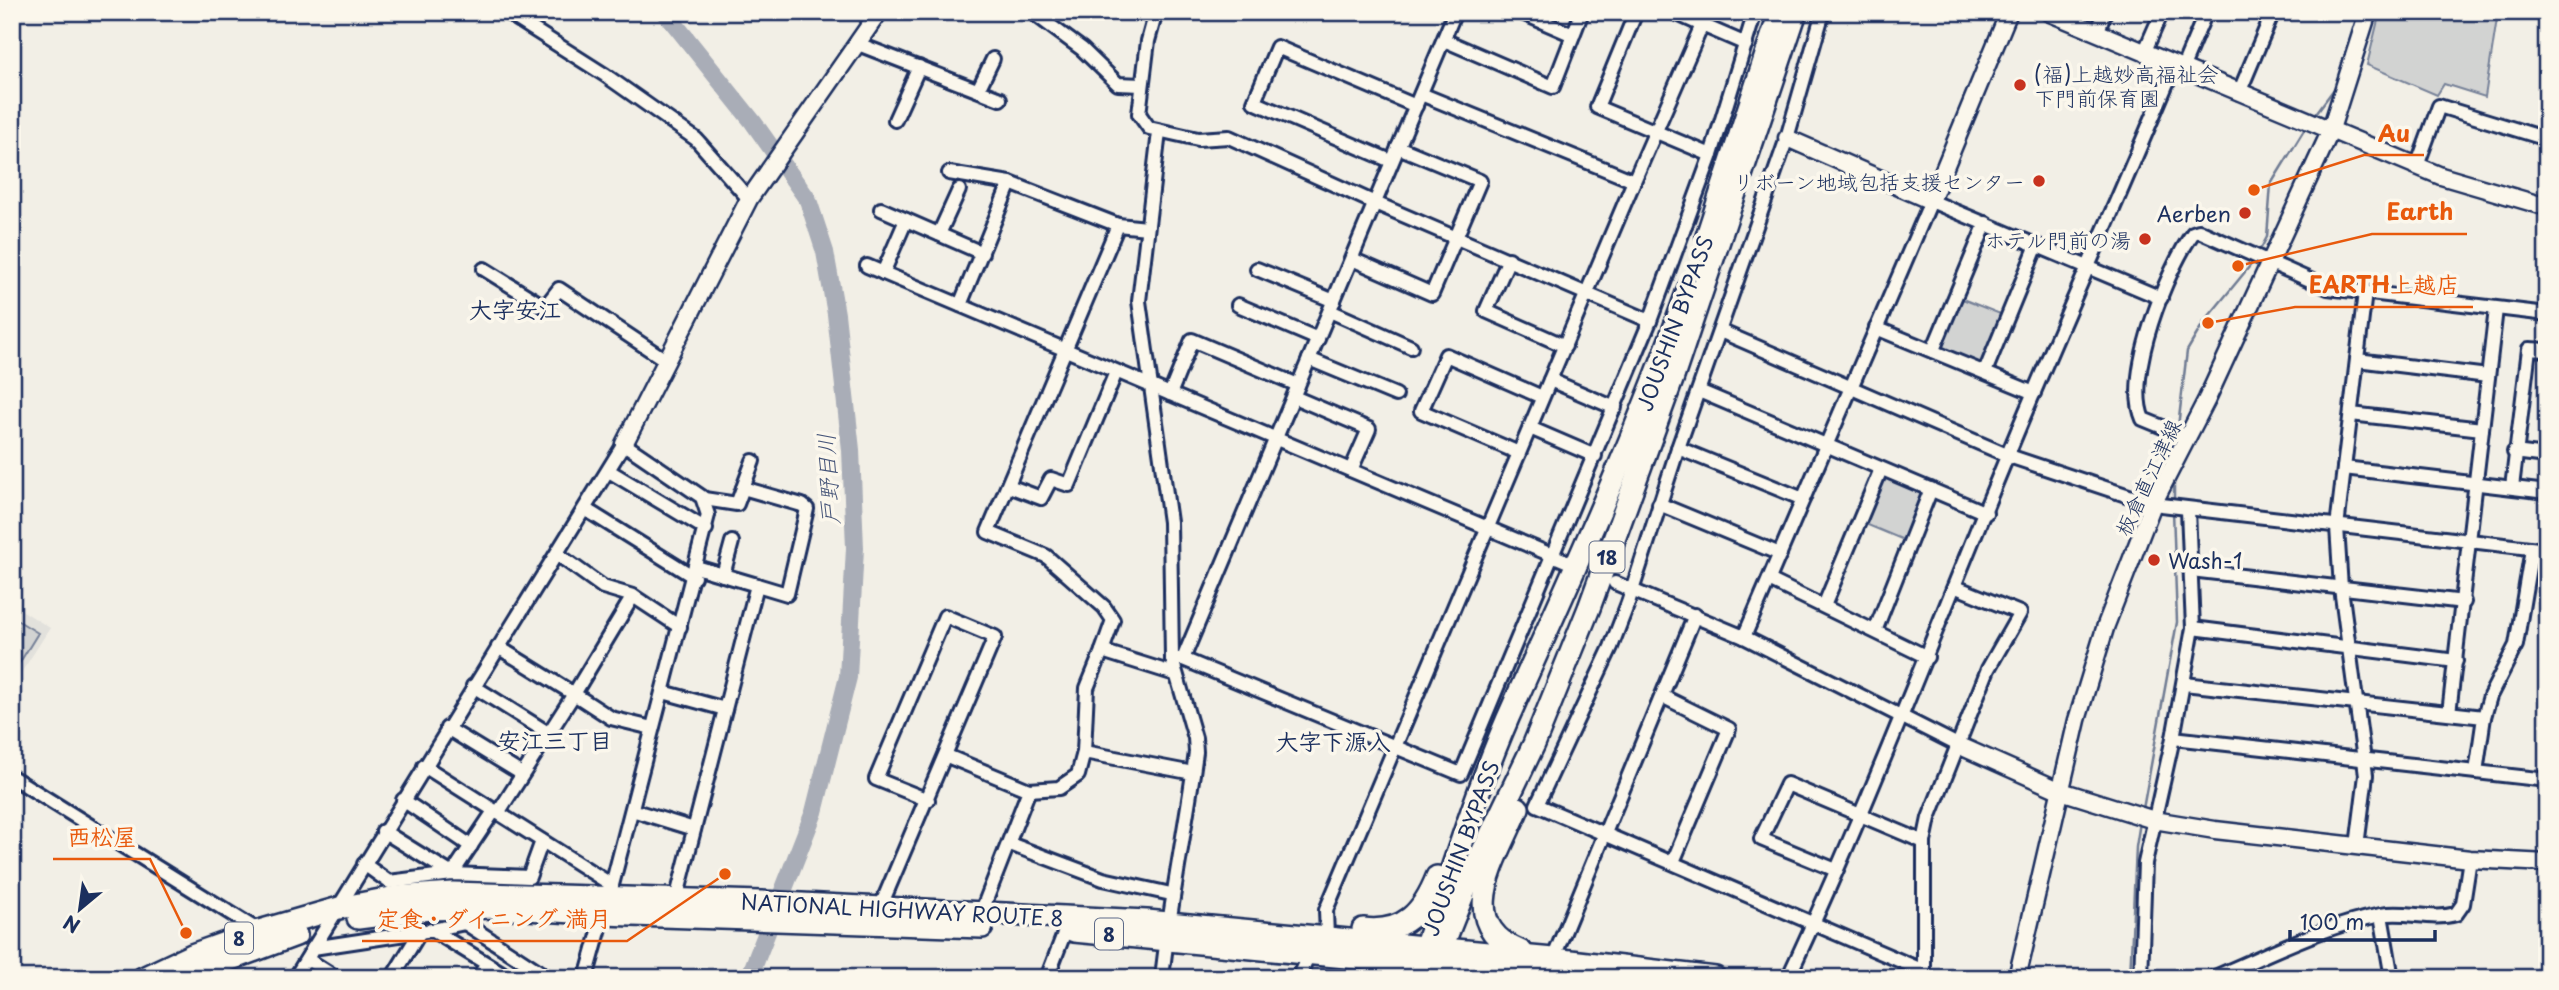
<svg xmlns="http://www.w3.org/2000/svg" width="2559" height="990" font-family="'Playpen Sans','Klee One',sans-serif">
	<rect width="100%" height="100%" fill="#f2efe6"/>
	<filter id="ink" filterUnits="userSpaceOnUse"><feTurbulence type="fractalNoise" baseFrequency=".0143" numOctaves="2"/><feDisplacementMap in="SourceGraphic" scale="14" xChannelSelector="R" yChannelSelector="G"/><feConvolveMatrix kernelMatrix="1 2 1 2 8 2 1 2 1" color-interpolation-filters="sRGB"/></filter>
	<g filter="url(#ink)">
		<!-- built -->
		<path fill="#e2e1dc" d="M12 604 50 628 12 687Z"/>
		<!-- green -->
		<g fill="#d2d3d2" stroke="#768198" stroke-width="2">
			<path d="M2380 12H2498L2485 97 2444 84 2437 95 2367 65Z"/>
			<path d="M1960 298 2003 315 1984 362 1979 364 1943 349 1941 344Z"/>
			<path d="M1887 476 1924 491 1906 541 1863 523 1882 478Z"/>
			<path d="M12 617 38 633 12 675Z"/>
		</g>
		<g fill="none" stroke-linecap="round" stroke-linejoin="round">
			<!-- stream -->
			<g stroke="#707b93" stroke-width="2.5">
				<path d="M2372 25 2379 12"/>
				<path d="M2314 116 2337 85"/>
				<path d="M2259 252 2267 237 2271 184 2306 127"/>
				<path d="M2178 427 2187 351 2204 322 2254 261"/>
				<path d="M2174 504V479"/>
				<path d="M2143 809 2177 622 2173 510"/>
				<path d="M2130 978 2136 847 2140 822"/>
			</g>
			<!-- river -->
			<path stroke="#a9adb7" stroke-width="18" d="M665 12 753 122 808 200 825 252 836 314 851 450 855 548 848 677 814 812 749 978"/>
			<!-- street casing -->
			<g stroke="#1b2f5e" stroke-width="18">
				<g id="street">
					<path d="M506 12 605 75 696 139 749 199"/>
					<path d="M1032 12 1082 49 1118 84 1142 85"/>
					<path d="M1156 12 1148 41 1139 114 1149 128 1198 139 1229 137 1375 203 1650 321 1711 155 1755 12"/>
					<path d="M1520 12 1573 35"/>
					<path d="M1636 12 1597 107 1711 155"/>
					<path d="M1673 12 1702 25 1707 12"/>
					<path d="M1823 12 1787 138 1678 448 1628 603 1611 647 1537 805 1924 971V842L1929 818 1988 669 2020 613 1956 587"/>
					<path d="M2097 33 2105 12"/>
					<path d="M1444 40 1553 87 1582 12"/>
					<path d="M858 44 1000 99"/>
					<path d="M2144 53 2162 12"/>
					<path d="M2182 69 2206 12"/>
					<path d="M978 90 993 59"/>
					<path d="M2239 93 2273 12"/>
					<path d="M895 120 919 67"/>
					<path d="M1159 132 1139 301 1170 522 1172 659 1195 738 1196 752C1186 828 1170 902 1162 978"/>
					<path d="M1391 161 1254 102 1277 47 1416 106"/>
					<path d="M2417 166 2439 106 2547 139"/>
					<path d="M949 173 1010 183 1118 225"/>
					<path d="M1634 181 1702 25 1746 44"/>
					<path d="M881 209 982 253"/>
					<path d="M1147 228 1118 225 988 532 1046 556 1104 607 1113 620 1102 651 1175 674"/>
					<path d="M939 234 959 190"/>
					<path d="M1352 259 1432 294 1480 181 1398 147"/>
					<path d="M1509 259 1486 311 1565 346"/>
					<path d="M867 266 1566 561"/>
					<path d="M484 269 545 307 559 289 667 361"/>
					<path d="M1257 269 1334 301"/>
					<path d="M883 273 906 220"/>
					<path d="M960 305 1010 183"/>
					<path d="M1238 305 1318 339"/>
					<path d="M1330 311 1411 347"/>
					<path d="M1876 328 2034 393"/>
					<path d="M1720 331 2009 456 2153 504 2547 550"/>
					<path d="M1933 350 1986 223"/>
					<path d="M1309 359 1396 395"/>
					<path d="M2357 360 2488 376"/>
					<path d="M1985 372 2037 245"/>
					<path d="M1550 380 1615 408"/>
					<path d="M1699 391 1986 513"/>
					<path d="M1170 394 1192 340 1298 385"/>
					<path d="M1294 397 1369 429 1351 470"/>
					<path d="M2351 414 2482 429"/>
					<path d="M1530 428 1595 456"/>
					<path d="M2187 437 2143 419C2124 376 2167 269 2193 233L2199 231 2328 288 2547 314"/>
					<path d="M1678 448 1803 499"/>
					<path d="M2514 452 2547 456"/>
					<path d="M1519 453 1421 411 1446 355 1542 397"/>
					<path d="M2344 468 2547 492"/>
					<path d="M609 471 706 529"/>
					<path d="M1009 486 1041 498 1051 479 1069 485 1116 372"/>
					<path d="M2512 487 2529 349 2547 350"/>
					<path d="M743 488 802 505 807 509 787 594 757 585"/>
					<path d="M704 499 737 504 753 461"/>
					<path d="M1659 504 1780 554"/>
					<path d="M585 509 694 577"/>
					<path d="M557 554 603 587 633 596"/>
					<path d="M2191 570 2464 602"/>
					<path d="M723 575 732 542"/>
					<path d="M1769 580 1927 657"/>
					<path d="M1615 583 1744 637 1958 745"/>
					<path d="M1824 606 1881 469"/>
					<path d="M2193 628 2456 661"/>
					<path d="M1875 631 1931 489"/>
					<path d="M1744 637 1931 201 2161 298"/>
					<path d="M498 647 574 694 633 596 680 627"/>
					<path d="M1172 659H1183L1461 774 1650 321"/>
					<path d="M1183 659 1455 12"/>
					<path d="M2184 684 2484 717 2476 772"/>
					<path d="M473 686 548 733"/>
					<path d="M663 692 725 709"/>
					<path d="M1664 697 1729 729 1673 862"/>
					<path d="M2449 713 2496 309"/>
					<path d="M2484 717 2490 696 2516 645 2532 549"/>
					<path d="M447 728 522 774"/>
					<path d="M2173 738 2547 780"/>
					<path d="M1084 752 1193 773"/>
					<path d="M947 756 1029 790 981 913"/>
					<path d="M424 766 612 885 610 892"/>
					<path d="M12 777 259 931"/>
					<path d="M1029 790 1059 788 1078 775 1084 752 1087 688 1102 651"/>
					<path d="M403 800 471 846"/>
					<path d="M632 810 694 829"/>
					<path d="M498 813 574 694 611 718 652 728"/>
					<path d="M383 831 452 874 494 811"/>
					<path d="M1010 844 1103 879 1171 894"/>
					<path d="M2357 846 2366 775 2341 588 2337 527 2365 292"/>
					<path d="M364 864 389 882 452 874 529 877 542 841"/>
					<path d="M1836 870 1761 839 1787 784 1924 842"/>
					<path d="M676 900 757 585 696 567"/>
					<path d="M880 908 995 637 945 616 876 779 928 800"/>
					<path d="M2381 915 2392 978"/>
					<path d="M432 930 465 923 549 978"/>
					<path d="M1327 937 1326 910 1634 181 1421 94"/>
					<path d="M313 948 432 930 510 978"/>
					<path d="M307 959 337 978"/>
					<path d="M1553 959 1695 615"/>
					<path d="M295 978 624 444 702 497 708 515 612 885"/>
					<path d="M392 978 420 932"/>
					<path d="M478 978 487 964"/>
					<path d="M586 978 605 910"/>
					<path d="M1047 978 1065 931"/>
					<path d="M1298 978 1310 952"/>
					<path d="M1788 978C1878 786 1951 587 2034 392 2080 283 2129 175 2174 66"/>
					<path d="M2141 978 2145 863 2173 738 2193 628 2188 510"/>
					<path d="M2212 978C2268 955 2322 926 2381 915 2406 910 2431 921 2456 914L2463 904 2470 859"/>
				</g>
			</g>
			<!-- secondary casing -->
			<g stroke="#1b2f5e" stroke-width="21">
				<g id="secondary">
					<path d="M2048 12 2441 176 2547 207"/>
					<path d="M1787 138 1931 201 2009 12"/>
					<path d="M624 444 749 199 879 12"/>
					<path d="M1958 745 2061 791 2154 820 2215 830 2470 859 2547 863"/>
					<path d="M2017 978 2077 720 2106 625 2153 504 2207 399 2330 132 2368 12"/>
				</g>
			</g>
			<!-- highway casing -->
			<g stroke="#1b2f5e" stroke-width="26">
				<g id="highway">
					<path d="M1707 236 1780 12"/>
					<path d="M1518 808C1498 858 1451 924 1522 952"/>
					<path d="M358 918 429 909 496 907 603 914 982 927"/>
					<path d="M1363 929C1404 934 1423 912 1437 877"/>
					<path d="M1074 931 1563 978"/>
					<path d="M1433 958 1441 950 1468 882 1534 744 1589 608 1672 380 1796 12"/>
					<path d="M1426 959 1425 947C1454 866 1479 781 1515 702 1576 566 1638 431 1688 290"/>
					<path d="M143 978 192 955 259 931 339 908 396 897 453 893 761 902 1147 921 1553 959 1715 978"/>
					<path d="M180 978 296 935"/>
				</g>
			</g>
			<!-- street -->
			<use href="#street" stroke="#fbf7ec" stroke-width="12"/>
			<!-- secondary -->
			<use href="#secondary" stroke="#fbf7ec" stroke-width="16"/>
			<!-- highway -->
			<use href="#highway" stroke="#fbf7ec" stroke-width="21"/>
		</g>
	</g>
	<!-- markers -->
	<g fill="#c8321e" stroke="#fbf7ec" stroke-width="2.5">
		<circle cx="2020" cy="85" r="7"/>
		<circle cx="2039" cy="181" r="7"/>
		<circle cx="2245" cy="213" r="7"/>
		<circle cx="2145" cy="239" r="7"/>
		<circle cx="2154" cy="560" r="7"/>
	</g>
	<g text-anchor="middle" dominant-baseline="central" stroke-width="7" stroke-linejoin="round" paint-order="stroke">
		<!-- shield labels -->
		<g fill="#fbf7ec" stroke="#5e6b89" stroke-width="2">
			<rect x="1589.5" y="541.5" width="35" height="31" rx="5"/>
			<rect x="1095" y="918.5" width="28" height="31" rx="5"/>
			<rect x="225" y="922.5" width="28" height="31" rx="5"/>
		</g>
		<g font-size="19" font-weight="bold" fill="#1b2f5e">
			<text x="1607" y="557">18</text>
			<text x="1109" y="934">8</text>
			<text x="239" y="938">8</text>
		</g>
		<!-- poi labels -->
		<g font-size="21" fill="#1b2f5e" stroke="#fbf7ec" text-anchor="end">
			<text x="2034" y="73" text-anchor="start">(福)上越妙高福祉会<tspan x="2034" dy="24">下門前保育園</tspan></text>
			<text x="2025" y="181">リボーン地域包括支援センター</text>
			<text x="2231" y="213">Aerben</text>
			<text x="2131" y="239">ホテル門前の湯</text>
			<text x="2168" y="560" text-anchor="start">Wash-1</text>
		</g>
		<!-- street labels -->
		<g font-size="21" fill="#1b2f5e" stroke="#fbf7ec">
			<text transform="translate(1674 323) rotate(-70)">JOUSHIN BYPASS</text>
			<text transform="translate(2147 477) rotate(-65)">板倉直江津線</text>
			<text transform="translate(1460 848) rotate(-70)">JOUSHIN BYPASS</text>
			<text transform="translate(902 909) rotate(3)">NATIONAL HIGHWAY ROUTE 8</text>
		</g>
		<!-- neighbourhood labels -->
		<g font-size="23" font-weight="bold" fill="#1b2f5e" stroke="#fbf7ec">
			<text x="515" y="308">大字安江</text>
			<text x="555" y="739">安江三丁目</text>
			<text x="1333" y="740">大字下源入</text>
		</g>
		<!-- water labels -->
		<g font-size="23" font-style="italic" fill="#465579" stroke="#fbf7ec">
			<text transform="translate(827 479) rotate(-93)">戸野目川</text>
		</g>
	</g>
	<!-- callouts -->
	<path fill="none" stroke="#e8590c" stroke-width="2.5" d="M2254 190L2364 155H2424M2238 266L2372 234H2467M2208 323L2295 307H2473M186 933L150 859H53M725 874L627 941H362"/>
	<g fill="#e8590c" stroke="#fbf7ec" stroke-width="2.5">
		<circle cx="2254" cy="190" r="7"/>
		<circle cx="2238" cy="266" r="7"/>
		<circle cx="2208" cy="323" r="7"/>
		<circle cx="186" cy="933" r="7"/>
		<circle cx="725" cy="874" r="7"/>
	</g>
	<g font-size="23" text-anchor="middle" font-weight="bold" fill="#e8590c" stroke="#fbf7ec" stroke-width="7" stroke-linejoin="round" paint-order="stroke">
		<text x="2394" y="142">Au</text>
		<text x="2420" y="220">Earth</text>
		<text x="2384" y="293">EARTH上越店</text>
		<text x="102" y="845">西松屋</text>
		<text x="494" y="927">定食・ダイニング 満月</text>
	</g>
	<!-- margin -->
	<rect width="2559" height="990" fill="none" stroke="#fbf7ec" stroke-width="42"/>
	<rect x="21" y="21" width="2517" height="948" fill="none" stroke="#1b2f5e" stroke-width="2.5" filter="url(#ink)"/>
	<!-- north arrow -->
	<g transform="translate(80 909) rotate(209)" stroke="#fbf7ec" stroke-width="5" paint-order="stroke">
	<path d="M0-5L12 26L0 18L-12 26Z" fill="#1b2f5e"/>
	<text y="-10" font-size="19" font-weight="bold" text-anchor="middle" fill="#1b2f5e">N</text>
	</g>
	<!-- scale -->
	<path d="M2290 930v10h145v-10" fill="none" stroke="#1b2f5e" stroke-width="3.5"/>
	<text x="2300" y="930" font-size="21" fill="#1b2f5e" stroke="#fbf7ec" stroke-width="5" paint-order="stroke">100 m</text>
</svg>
